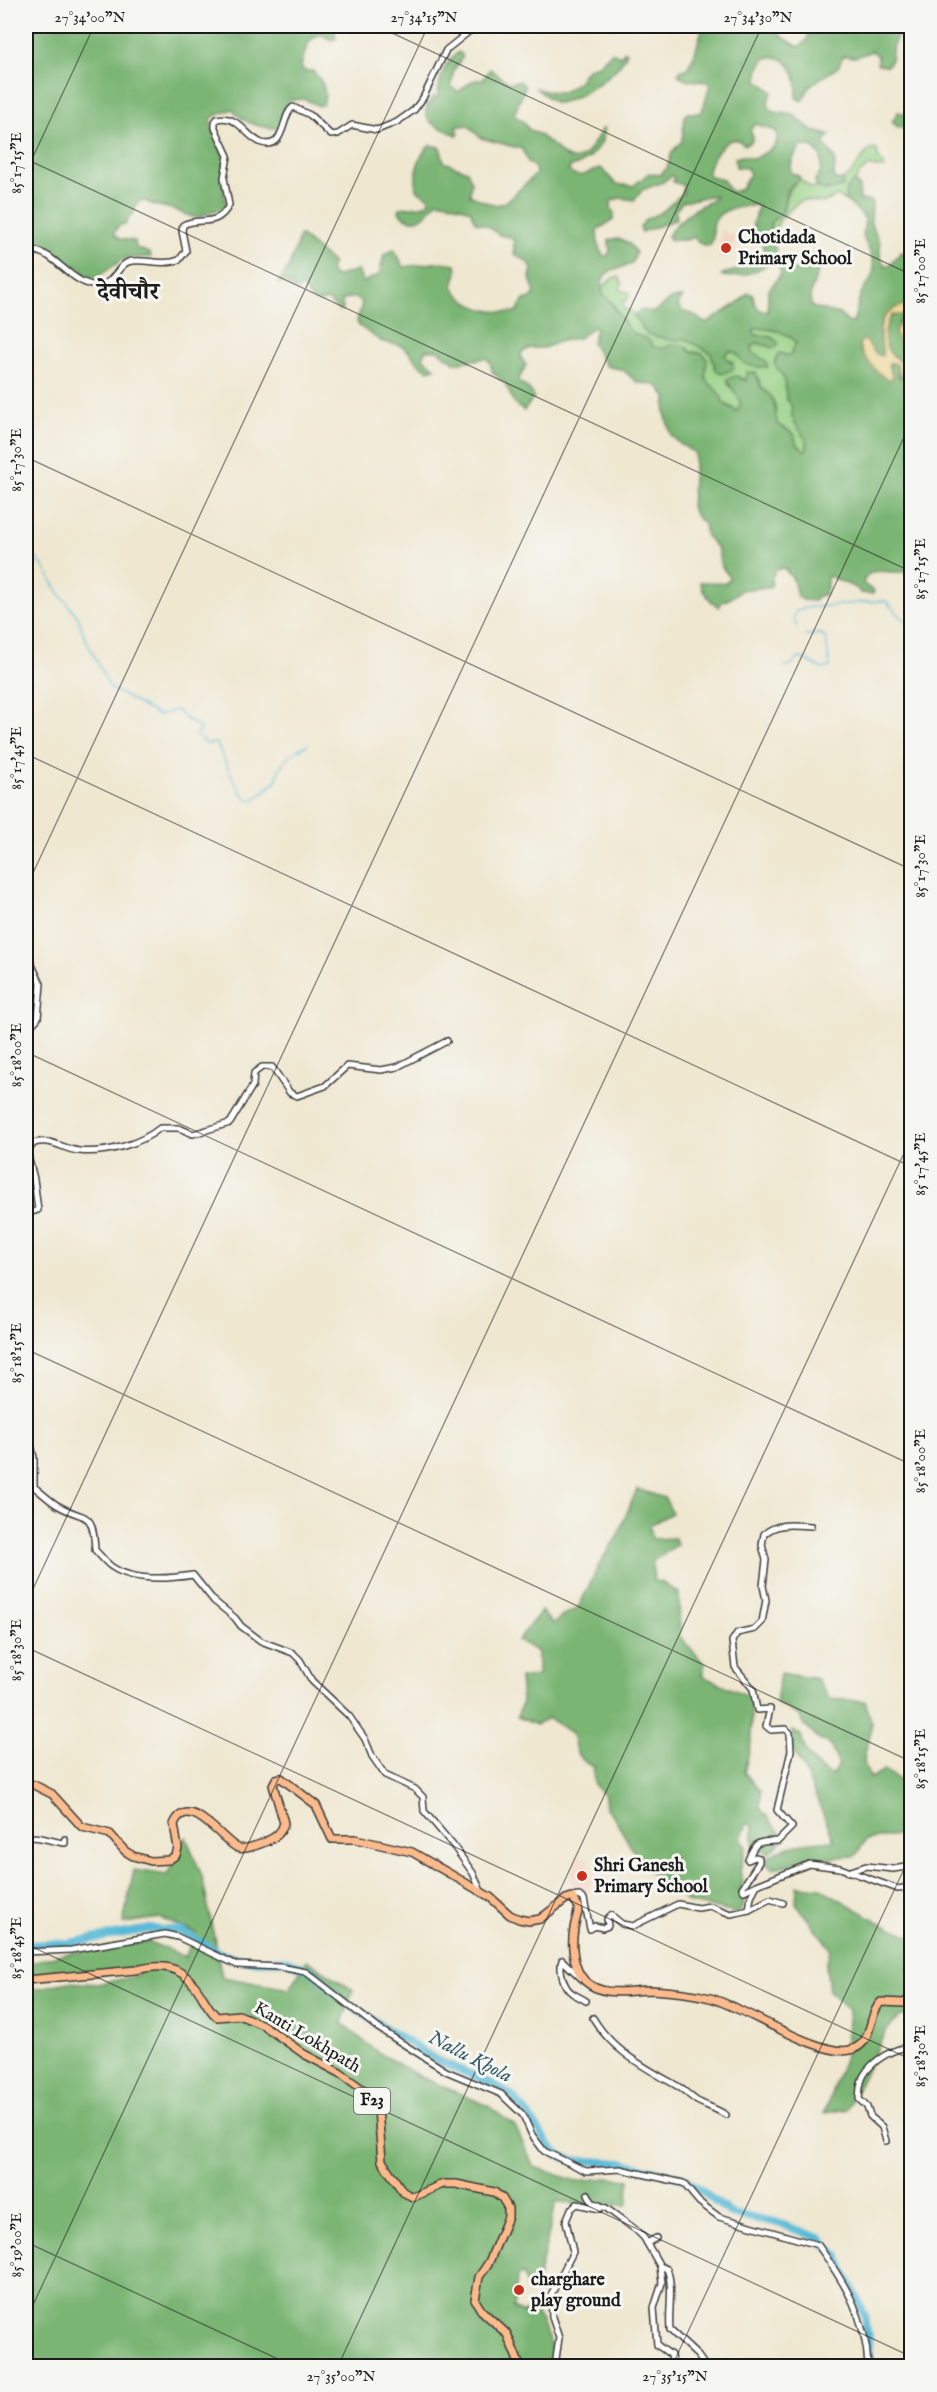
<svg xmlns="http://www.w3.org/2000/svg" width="937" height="2392" font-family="'IM FELL English','Noto Serif Devanagari',serif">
	<rect width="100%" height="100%" fill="#f6f6f2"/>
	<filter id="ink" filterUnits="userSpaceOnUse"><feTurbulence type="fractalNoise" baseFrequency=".0167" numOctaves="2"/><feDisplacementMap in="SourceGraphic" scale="12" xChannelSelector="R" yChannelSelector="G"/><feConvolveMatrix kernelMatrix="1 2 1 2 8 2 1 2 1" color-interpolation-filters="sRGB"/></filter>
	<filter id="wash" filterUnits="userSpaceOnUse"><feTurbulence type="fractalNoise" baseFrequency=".008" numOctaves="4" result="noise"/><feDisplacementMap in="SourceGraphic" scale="24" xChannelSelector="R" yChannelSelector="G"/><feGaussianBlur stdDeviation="1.35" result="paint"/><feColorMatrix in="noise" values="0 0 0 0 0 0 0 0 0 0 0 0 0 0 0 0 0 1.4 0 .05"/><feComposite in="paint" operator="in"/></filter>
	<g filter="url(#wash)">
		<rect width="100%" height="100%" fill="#efe7d0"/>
		<!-- built -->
		<g fill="#f5d3c1">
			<path d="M722 231 737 238 732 250 734 253 718 259Z"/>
			<path d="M576 1856 588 1859 593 1874 586 1897 572 1895 570 1877Z"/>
		</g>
		<!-- green -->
		<g fill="#99d386" stroke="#5a7851" stroke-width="1.5">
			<path d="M872 149 877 150 878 157 885 167 881 168 870 166 860 173 846 198 849 203 838 196 823 203 804 200 797 203 780 219 773 235 770 234 771 220 783 211C789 189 783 195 800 179L811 188 816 186 826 191 842 187V180C856 174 858 156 872 149Z"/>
			<path d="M614 277H619L622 283 620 290 629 292 628 299 623 301 624 309 632 312 642 328 670 340 687 339 711 353 715 367 733 362 725 358 727 352C738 350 737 356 744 362 747 365 755 365 759 367L753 353 752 346 758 343 770 347 768 337 756 335 753 332 756 328C770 329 788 331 796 343L790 356 779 353 775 361 786 383 787 400 793 406 792 417 807 441V450L804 451 796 443 794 434 777 424 775 404 761 388 759 379 747 372 746 381 740 377 728 384C735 392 747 402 736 412L733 408 724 403 720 395 707 383 696 352H690L688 348 658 349 654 347 649 341 634 334 628 329 612 302 602 293 601 288Z"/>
		</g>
		<!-- forest -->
		<g fill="#7ab573" stroke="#4b6848" stroke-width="1.5" fill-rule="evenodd">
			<path d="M26 26H334L336 39 331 40 321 34C305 39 306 52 301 66L304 71H313C322 80 328 91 323 104L319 106 304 99 289 100 285 105 280 128C263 129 241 123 233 109L212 117 211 125 225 160 221 178 226 204 224 208C219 211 216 209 211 212 192 221 193 217 175 210 163 206 154 207 143 200L137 203 133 214 129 217 126 224 119 225 114 233 120 239 135 241 136 248 150 253 151 257 125 258 96 278 85 275 81 268 65 264 47 245 42 250 36 248 31 241 35 234 26 230Z"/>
			<path d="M703 26H774L781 36 799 47 807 40 811 26H896L899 32C898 38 894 40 893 46 890 55 894 59 887 66L877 64 878 56 872 51 856 57 843 56 838 67 811 85 802 101 796 98C800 78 790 52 766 58 759 65 757 71 758 80L773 92 768 101 769 108 774 112 794 115 812 131 830 135 824 143 835 158 834 179 843 181V186L833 190 817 188 815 180 821 171V156L811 146H802C795 153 790 163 791 173L799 176 800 179 792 184 786 192 782 213 771 222 769 231 774 237 776 256 787 269 796 270 814 254 820 258C822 274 805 290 812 307L839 314 848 322 853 323 861 293 870 281 874 270 873 259 863 237 865 219C857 206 833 201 853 182L859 186 860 200 872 201 871 224 880 243V256L884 264 889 266 901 252 907 255 911 254 907 259 911 262 909 268 911 272V305C893 304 878 317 880 336 881 344 884 348 882 356L876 354 868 344 860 350 876 370 892 376 889 364 897 363 898 377 902 379 897 358 890 353 884 342V333L890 318 896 314 903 315 898 324 905 335 909 326H911V575L906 571C892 576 868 562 863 584L874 591 873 594 860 593 858 589 829 576 827 578V588L824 595 818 596 814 601 803 600 797 596 793 579 784 568 775 570 771 579 772 584 769 588C759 587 751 590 741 590L731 598 722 602 719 607C713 605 700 589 700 582L726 583 730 578 720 564 718 549 706 536 704 524 696 516 691 507 695 453 680 444 671 435 665 413 666 397 660 388 653 384 638 383 623 370 606 366 592 343 596 329 594 326 579 338 561 341 544 348H530L521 353V358L526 365 518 381 529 389 534 397 524 411 514 403 505 383 493 373 490 362 486 358 456 363 437 350H425L423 358 435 368 428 370C416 365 413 353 403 347 396 343 386 344 379 340 373 335 366 331 359 326L357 321 362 304C359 295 349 297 342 301L343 310 339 311 328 300 321 302 312 300 303 286 297 291 286 283H278L289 267 300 235 333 263 330 270 334 277 358 270 363 282 379 275 384 255 394 249 404 267 441 262 456 264 457 272 453 286C465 309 493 313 516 312L524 300 531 298 535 293 530 278 532 268 525 260 514 254V242L511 237 499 235 488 226 475 222 470 210C462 207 443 200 436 202 428 216 413 229 399 212L400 208 421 206 428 203 429 198 417 190C414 172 417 157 430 145L440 147 444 162 467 171 471 180 470 195 485 202 498 205 507 201 536 174 535 168 528 162 522 149 481 138C474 134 474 128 467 125L456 127 459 133 457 135C440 127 413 122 433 97H438C439 80 443 62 459 52L463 56 454 70 451 86 458 92 472 81 483 79 490 69 509 83 521 81 525 87 514 115 524 122 528 129C563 142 571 190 601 130L604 128C606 146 586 164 570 167L569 172C582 181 588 171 601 168L616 184 633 186 649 173 660 175 667 168 672 152 682 141 685 116 687 113H700C706 106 706 95 710 86L709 82 688 80 678 75 681 70 687 69 695 53ZM755 124 776 131C782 149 765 151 754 159L742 156 735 158 736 167 747 168 750 174 741 189 733 192 729 190 723 180 711 177 708 174C706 164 725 136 737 140 740 141 742 143 745 145L752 141 753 137 750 130ZM671 176 674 177 673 182 683 185V193L662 212 646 219 640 227 642 232 675 220 677 217 675 211 682 202 714 195 716 196C712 202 706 203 700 206 689 213 674 225 668 236L671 240H687L693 237 701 244 709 246C716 238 711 232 714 223 719 207 744 206 757 205L759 206C754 214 752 229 751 239L762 243 765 255 754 266 722 274V276C740 279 759 271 774 260L778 261 781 274 768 291V312C758 311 753 304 753 294L748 293C740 304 720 314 707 323 700 322 700 319 694 315 686 310 682 315 678 304L683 297 673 298 654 312 640 310 634 316 647 334 670 340 685 339 711 353 716 370 722 374 732 370 734 366 725 357 726 353 730 351C740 352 737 357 744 363 749 366 763 368 768 367L766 361 753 353 752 346 758 343 773 348 777 346 778 342 771 337 756 335 753 332 756 328C770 329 788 331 796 343L790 356 779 353 774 363 785 380 786 398C797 411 788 410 794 421 798 431 807 436 808 447L805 451 796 443 794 434 777 424C775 406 776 397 761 388L756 373 747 372 746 381 736 376 727 379C730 391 748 399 736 412 733 407 729 408 725 404 719 398 725 402 720 395 705 373 704 391 707 359L702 353 690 352C678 333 664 355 653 346 647 341 654 344 647 339 641 336 635 336 630 331 619 318 617 306 603 295 597 269 615 270 632 264L636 253C630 242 621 237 609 240L610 251 607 256H603L598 244 597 230 613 220 614 214 611 207V201L620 198 635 200 642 190 663 182Z"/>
			<path d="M625 51 627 52C621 72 576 103 555 103L535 88 545 91 562 92 577 83 588 68 599 65 612 52 620 56Z"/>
			<path d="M898 112 911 115V130L898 127 892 122Z"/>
			<path d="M637 1489 665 1498 672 1513 650 1525 652 1539 675 1538 677 1545 652 1562 654 1581 661 1582 679 1593 680 1637 705 1664 702 1676 748 1696 751 1699V1744L744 1772 760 1791V1808L785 1839 769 1853 753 1846V1825L747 1824 741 1838 746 1847 740 1871 743 1882 739 1892 746 1897 739 1914 687 1902 640 1863 614 1817 606 1809 605 1796C594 1787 592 1781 594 1767 575 1759 576 1751 572 1733L548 1718 536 1725 517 1717 522 1702 520 1678 538 1676V1652L518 1640 541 1611 553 1624 564 1615 578 1608 601 1561 617 1537Z"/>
			<path d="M780 1673 817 1679 829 1699 865 1701C867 1708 871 1717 871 1724 872 1746 855 1756 871 1778L884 1770 911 1788V1829L902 1834 866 1840 855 1856 807 1859 772 1869 764 1861C784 1843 808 1842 834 1840L804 1769 793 1751 792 1731 801 1735C804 1753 816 1767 831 1776L839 1765 829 1743 820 1740 804 1725 800 1716 776 1703Z"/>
			<path d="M186 1837 202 1876 222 1977 290 1989 307 1960 353 1990 342 2023 376 2051 417 2075 488 2106 515 2126 534 2167 576 2181 607 2178 629 2180 628 2205 556 2202 536 2288 528 2292 523 2273 517 2277 514 2308 523 2313 533 2306 549 2338 554 2366H26V2024L36 2013 26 2003V1991L68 1982 97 1984 138 1976 137 1970 93 1975 69 1972 47 1978 26 1980V1964L58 1955 147 1941 185 1957 196 1933 160 1918 123 1923 134 1870 167 1875Z"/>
			<path d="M797 1886 820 1888 884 1925 911 1936V2014L899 2017 886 2031 847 2109 824 2113 845 2056 849 2010 829 1991 826 1964 831 1949 796 1904Z"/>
		</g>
		<!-- sand -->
		<path fill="#eeda9e" stroke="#857b5d" stroke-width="1.5" d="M911 305V326H909L906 332V343L900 342 895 333 903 315H892C884 325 881 342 890 353 894 358 900 360 904 366L900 379 897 364 890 362 888 365 893 377 888 380C879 375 860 355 859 344L864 339 876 354 882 356C884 348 880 344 880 336 878 317 893 304 911 305Z"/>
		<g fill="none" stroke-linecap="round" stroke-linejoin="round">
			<!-- stream -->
			<g stroke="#59bad7" stroke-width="1.5">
				<path d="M26 555 37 559 44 567 59 593 78 617 84 635 110 688 158 715 177 710C184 720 192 721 200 728L197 736 207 744 216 743C227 762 232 783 247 799L254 800C260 793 271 788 276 780 278 776 278 770 281 766 285 758 298 749 307 745"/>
				<path d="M797 627 793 618 796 611 805 608 879 601H886L904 620H912"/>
				<path d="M785 666H789L799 658 807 660 822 669 830 667 826 640 822 634 806 635"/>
			</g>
			<!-- river -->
			<g stroke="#59bad7" stroke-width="8">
				<path d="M26 1945 69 1943 149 1929 181 1931 225 1956 255 1961H287L314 1972 335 1993"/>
				<path d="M356 2009 436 2060 481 2079 511 2095 530 2117 549 2146 559 2155 572 2160 622 2163 685 2178 731 2214 775 2222 820 2238 838 2257 865 2316 871 2366"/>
			</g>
		</g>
	</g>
	<g filter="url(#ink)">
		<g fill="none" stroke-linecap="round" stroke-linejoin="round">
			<!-- minor casing -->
			<g stroke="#3c3a37" stroke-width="8">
				<g id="minor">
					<path d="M26 249C33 250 41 252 48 256 64 266 82 291 104 284 115 280 118 266 128 262 141 257 162 267 179 260L186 251 182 231 183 225C199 216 217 229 229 205L224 178 228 156 215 128V122L217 119C239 114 245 137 262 143 286 150 281 115 293 107L310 115 331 135 338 134 352 125 377 130 397 122 414 110 423 98 446 50 476 26"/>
					<path d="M912 321 905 324 908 331 912 332"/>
					<path d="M26 934 30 961 41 984 38 1018 26 1031"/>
					<path d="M26 1214 38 1210 34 1179 27 1152 34 1143C54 1138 61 1149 79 1151 105 1154 141 1144 160 1128H179L193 1134 230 1123 253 1085 254 1073 262 1067H272L290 1093 297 1096 325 1086 347 1066 381 1070 397 1067 447 1041"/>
					<path d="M26 1421 34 1458V1487C42 1493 49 1500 57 1505 85 1522 93 1507 95 1550 100 1555 106 1563 112 1567 134 1582 168 1579 193 1575L214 1601 235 1618 241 1626 261 1641 293 1653 300 1660 312 1681 349 1716 365 1739 372 1756 385 1775 415 1789 423 1797 424 1811 452 1844 473 1873 481 1891"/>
					<path d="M26 1832 31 1837C44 1837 53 1842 65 1843V1839"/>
					<path d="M848 1872 866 1866 893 1869 912 1866"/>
					<path d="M757 1885 744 1891 742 1888 759 1862V1858L755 1857 748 1860C756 1840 757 1842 778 1841L792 1827 777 1810 791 1751 790 1733 786 1729 771 1730 766 1726 770 1709 757 1710 753 1689 735 1667 732 1641 737 1633 755 1629 762 1622 766 1600 763 1586 766 1560 762 1545 764 1534C778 1522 793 1525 811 1526"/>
					<path d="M572 1897 579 1896 584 1899 590 1929 595 1926 603 1928 608 1926 607 1919 611 1915 622 1924 633 1926 678 1904 698 1908 710 1906 731 1914 749 1910 770 1899 783 1903"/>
					<path d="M749 1910 751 1896 757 1885 809 1864 840 1868 898 1889 904 1888 912 1881"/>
					<path d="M26 1952 71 1950 165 1934 178 1937 237 1965 280 1967 306 1972 378 2028 446 2071 501 2094 523 2115 532 2135 544 2151 586 2171 620 2169 683 2183 699 2202 719 2217 818 2245C846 2285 866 2317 868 2366"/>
					<path d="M582 1979 562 1960C559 1969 563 1987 572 1993 576 1996 582 1998 586 2001"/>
					<path d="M593 2018C613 2052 646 2068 679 2087 685 2091 691 2097 697 2101 707 2106 717 2109 726 2115"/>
					<path d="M886 2141 882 2127 870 2116 867 2107 859 2099C860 2091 859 2083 864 2075 873 2060 894 2047 912 2047"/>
					<path d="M588 2194 592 2202 606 2208 636 2230 644 2238 660 2266 667 2269C674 2286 668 2311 670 2330L698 2356 705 2366"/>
					<path d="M647 2243 656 2238"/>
					<path d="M660 2266 662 2283 654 2308 657 2345 671 2355 672 2362 662 2366"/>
					<path d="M555 2366 559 2338 552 2317 551 2295 573 2252 566 2221 571 2209 577 2204 600 2209"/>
				</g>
			</g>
			<!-- major casing -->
			<g stroke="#3c3a37" stroke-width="10">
				<g id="major">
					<path d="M26 1784 34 1785 52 1794 82 1827 110 1834 125 1851 133 1856 151 1861 169 1860 176 1855 178 1848 174 1824C189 1791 224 1843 238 1848 246 1850 258 1845 265 1842 275 1838 282 1833 284 1823L273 1785 276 1779 281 1778 316 1805 332 1839H355L412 1852 490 1897 510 1915 519 1919 529 1921 540 1919 566 1899 572 1897 579 1907C578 1914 575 1921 574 1929 571 1945 573 1969 585 1981 604 1998 628 1990 651 1990 671 1991 691 1993 710 1998 744 2007 819 2057 850 2050 874 2045 867 2015 881 2002L904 2003 912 1997"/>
					<path d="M912 1978V1984"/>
					<path d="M26 1980 136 1970C159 1964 178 1964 195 1986 203 1996 207 2008 217 2017L239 2015 263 2025 304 2054 340 2073 365 2091 378 2109 382 2161 403 2192 413 2197 443 2184H456L494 2192 502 2198 508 2208V2217L489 2262 479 2277 475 2300 481 2310 507 2334 520 2366"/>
				</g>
			</g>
			<!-- minor -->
			<use href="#minor" stroke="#fff" stroke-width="5"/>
			<!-- major -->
			<use href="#major" stroke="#fbbb8d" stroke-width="7"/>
		</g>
	</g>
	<!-- ticks -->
	<path fill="none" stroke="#1c1c1c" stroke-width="1.5" stroke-opacity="0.45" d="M377 26 912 275M26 159 912 572M26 172 94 26M26 457 912 870M26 754 912 1167M26 888 428 26M26 1052 912 1465M26 1349 912 1762M26 1604 762 26M26 1647 912 2060M26 1944 912 2357M26 2242 293 2366M26 2320 912 420M338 2366 912 1136M672 2366 912 1852"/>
	<!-- markers -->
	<g fill="#c8321e" stroke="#f6f6f2" stroke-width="2">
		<circle cx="726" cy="248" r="6"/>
		<circle cx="582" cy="1876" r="6"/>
		<circle cx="519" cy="2290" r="6"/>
	</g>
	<g text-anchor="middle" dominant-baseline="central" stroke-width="6" stroke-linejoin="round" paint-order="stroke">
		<!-- shield labels -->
		<rect fill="#f6f6f2" stroke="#5d5d5c" stroke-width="1.5" x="354" y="2088" width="36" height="26" rx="4.5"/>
		<g font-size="16" font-weight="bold" fill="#1c1c1c">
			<text x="372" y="2101">F23</text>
		</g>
		<!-- poi labels -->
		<g font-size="18" font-weight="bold" fill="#1c1c1c" stroke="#f6f6f2" text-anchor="start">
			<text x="738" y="238">Chotidada<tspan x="738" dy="21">Primary School</tspan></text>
			<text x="594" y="1866">Shri Ganesh<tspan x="594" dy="21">Primary School</tspan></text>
			<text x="531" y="2280">charghare<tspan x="531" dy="21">play ground</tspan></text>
		</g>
		<!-- street labels -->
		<g font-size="18" fill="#1c1c1c" stroke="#f6f6f2">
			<text transform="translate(307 2038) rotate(31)">Kanti Lokhpath</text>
		</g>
		<!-- water labels -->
		<g font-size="20" font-style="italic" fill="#345b67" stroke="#f6f6f2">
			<text transform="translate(470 2057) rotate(27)">Nallu Khola</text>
		</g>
		<!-- district labels -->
		<g font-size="24" font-weight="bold" fill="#1c1c1c" stroke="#f6f6f2">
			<text x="128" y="292">देवीचौर</text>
		</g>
	</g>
	<!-- margin -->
	<rect width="937" height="2392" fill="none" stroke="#f6f6f2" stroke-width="66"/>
	<rect x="33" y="33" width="871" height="2326" fill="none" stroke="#1c1c1c" stroke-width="2"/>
	<g font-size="15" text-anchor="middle" fill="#1c1c1c">
		<text x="90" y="22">27°34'00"N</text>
		<text x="424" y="22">27°34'15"N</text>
		<text x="758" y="22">27°34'30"N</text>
		<text transform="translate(16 163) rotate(-90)" y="5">85°17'15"E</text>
		<text transform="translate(920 271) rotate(-90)" y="5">85°17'00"E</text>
		<text transform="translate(16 460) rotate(-90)" y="5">85°17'30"E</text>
		<text transform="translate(920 569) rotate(-90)" y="5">85°17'15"E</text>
		<text transform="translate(16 758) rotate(-90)" y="5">85°17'45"E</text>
		<text transform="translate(920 866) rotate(-90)" y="5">85°17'30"E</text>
		<text transform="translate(16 1055) rotate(-90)" y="5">85°18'00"E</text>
		<text transform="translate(920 1164) rotate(-90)" y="5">85°17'45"E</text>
		<text transform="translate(16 1353) rotate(-90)" y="5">85°18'15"E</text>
		<text transform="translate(920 1461) rotate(-90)" y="5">85°18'00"E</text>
		<text transform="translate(16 1650) rotate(-90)" y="5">85°18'30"E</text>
		<text transform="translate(920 1759) rotate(-90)" y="5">85°18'15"E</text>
		<text transform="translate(16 1948) rotate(-90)" y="5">85°18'45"E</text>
		<text transform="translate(920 2056) rotate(-90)" y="5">85°18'30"E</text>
		<text transform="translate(16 2245) rotate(-90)" y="5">85°19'00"E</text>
		<text x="341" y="2381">27°35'00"N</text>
		<text x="675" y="2381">27°35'15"N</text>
	</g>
</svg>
